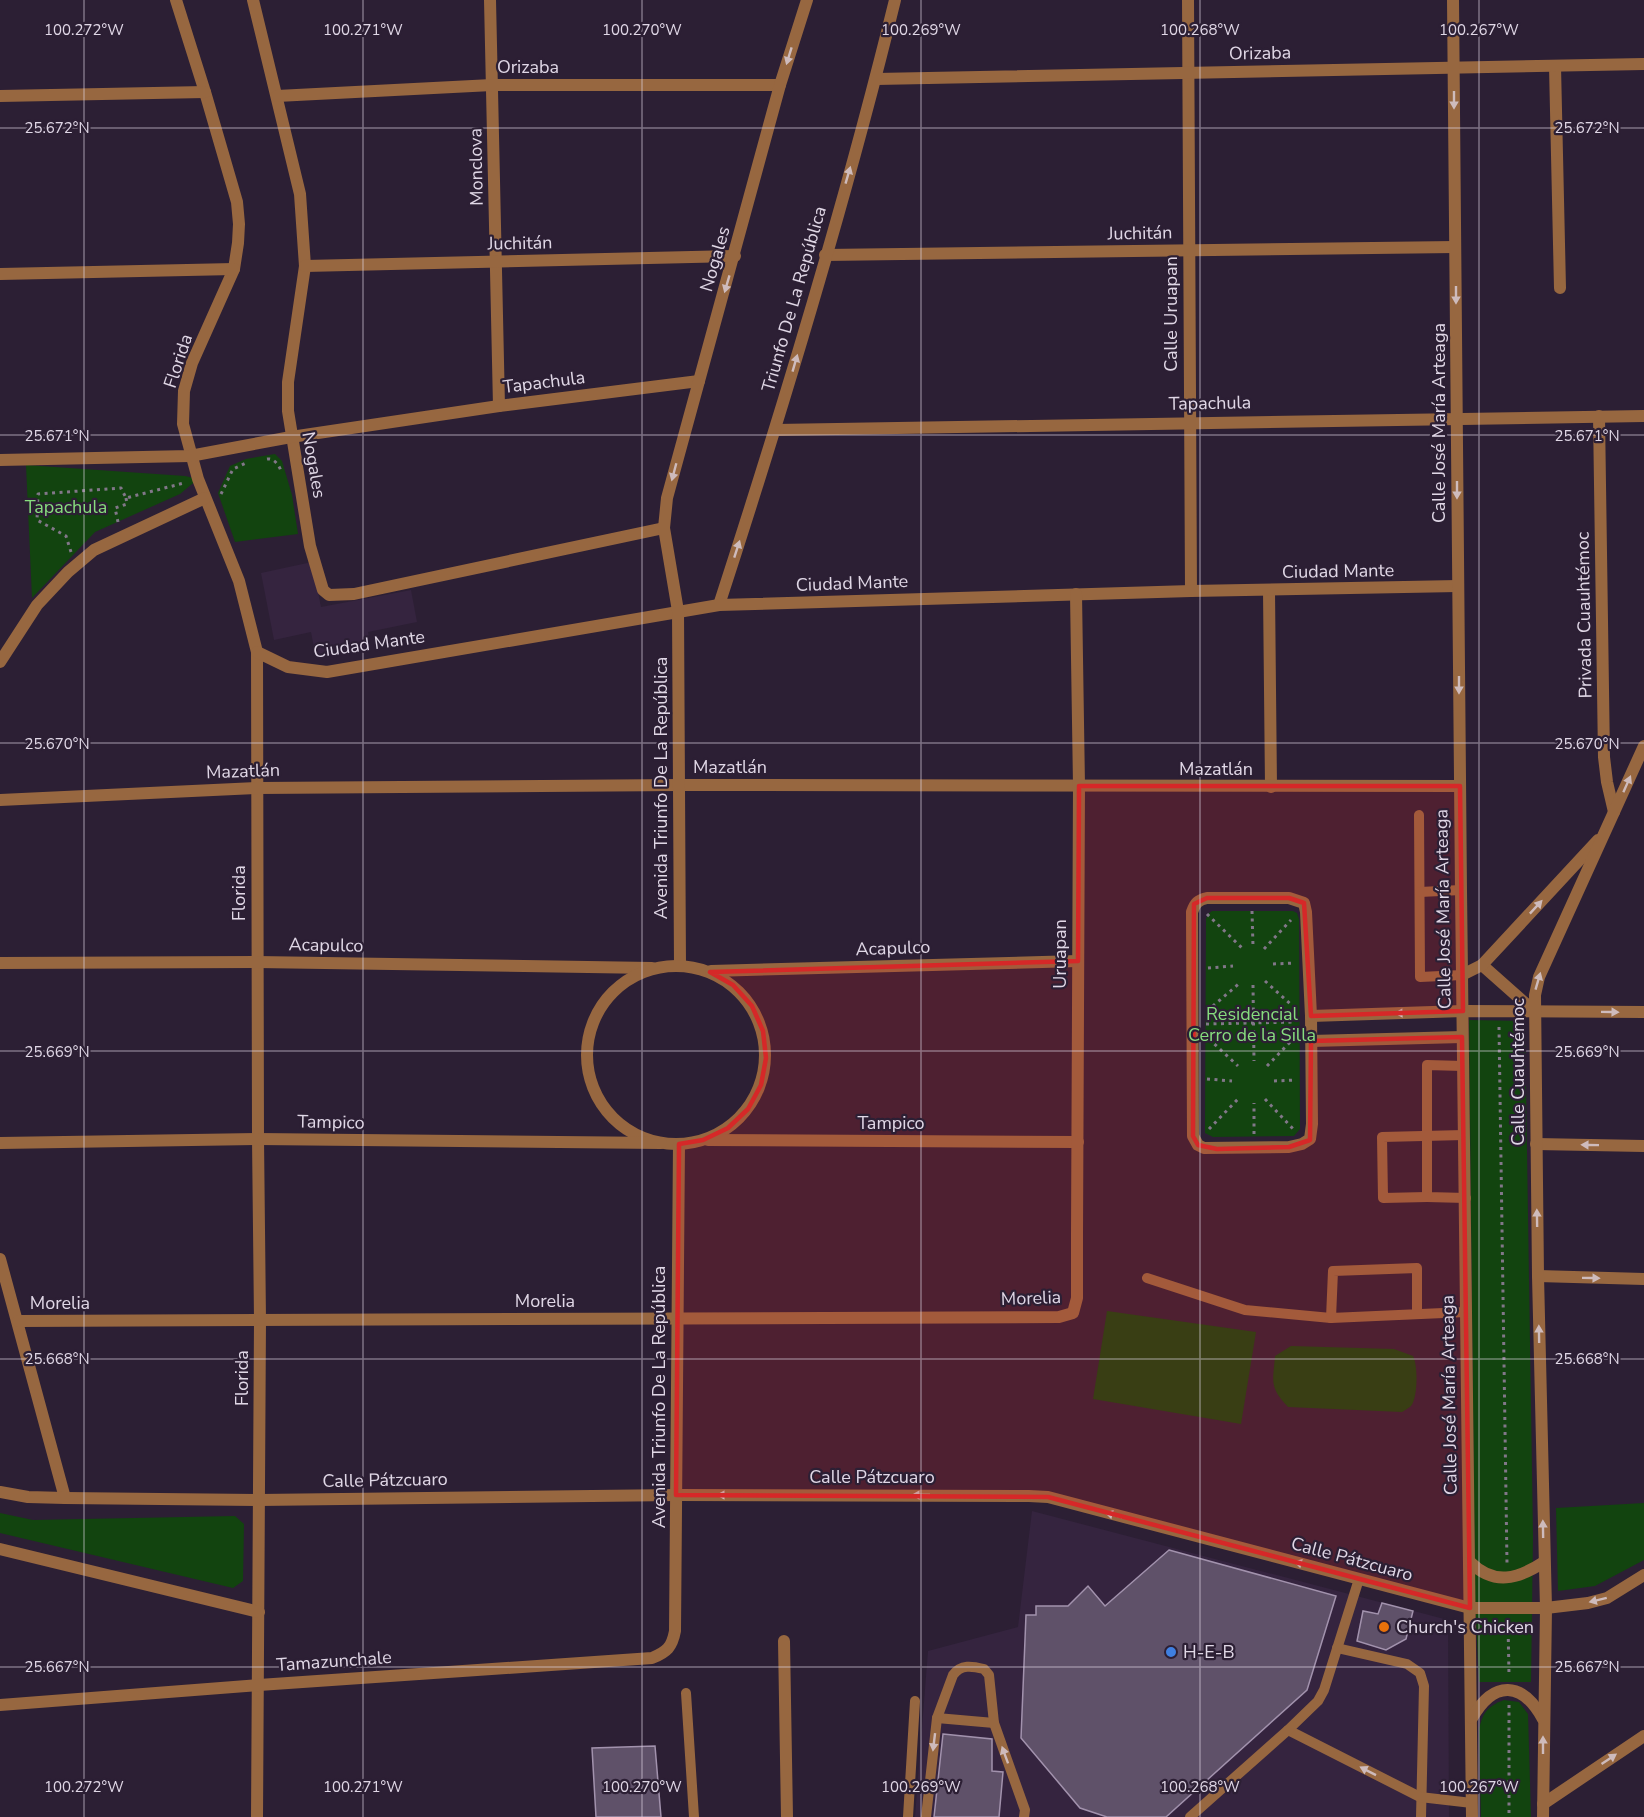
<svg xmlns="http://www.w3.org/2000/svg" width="1644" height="1817" font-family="'Nunito Sans',sans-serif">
	<rect width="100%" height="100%" fill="#2c1f34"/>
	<!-- built -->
	<g fill="#35243f">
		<path d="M312 562 321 607 411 590 417 622 368 632 371 648 316 658 311 632 274 640 261 573Z"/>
		<path d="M1032 1511 1448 1620 1449 1817H915L928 1651 1018 1627Z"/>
	</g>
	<!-- green -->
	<g fill="#12440f">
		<path d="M275 454 282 461 292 495 298 534 235 542 218 493 230 466 246 459Z"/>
		<path d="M26 465 185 476 198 479 180 494 95 532 32 598Z"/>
		<path d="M1212 911H1293L1297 913 1299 919 1300 1129 1294 1136 1213 1137 1205 1133 1206 919 1208 914Z"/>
		<path d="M1469 1020 1525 1021 1533 1537 1531 1682H1479L1475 1598Z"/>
		<path d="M1107 1311 1256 1332 1241 1424 1093 1399Z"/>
		<path d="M1291 1346 1394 1349 1413 1356C1418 1365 1418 1397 1411 1406 1410 1407 1404 1411 1402 1412L1288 1407C1269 1387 1273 1382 1275 1356Z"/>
		<path d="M1644 1503V1560L1595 1586 1558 1591 1556 1508Z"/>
		<path d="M0 1513 33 1520 235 1516 244 1524 243 1581 233 1588 0 1533Z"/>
		<path d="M1504 1700 1519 1702 1528 1714 1531 1817H1481L1479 1730C1482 1714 1487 1706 1504 1700Z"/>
	</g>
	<!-- building -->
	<g fill="#5f5169" stroke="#a292ad" stroke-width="1.5">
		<path d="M1169 1550 1336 1596 1307 1690 1166 1817H1107L1080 1808 1021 1738 1026 1615H1036V1606H1068L1088 1586 1105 1606Z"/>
		<path d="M1382 1603 1413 1611 1406 1639 1386 1650 1357 1641 1363 1611 1378 1614Z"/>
		<path d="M943 1734 992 1739V1771L1003 1772 999 1817H934Z"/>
		<path d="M655 1746 661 1817H596L592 1748Z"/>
	</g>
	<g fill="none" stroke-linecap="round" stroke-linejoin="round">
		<!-- path -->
		<g stroke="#827789" stroke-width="3" stroke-dasharray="3 4.5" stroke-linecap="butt">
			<path d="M267 459C274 458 279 465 281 471"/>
			<path d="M221 494 233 469 248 462"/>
			<path d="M118 522 115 508 127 504 126 498"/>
			<path d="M71 552 66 536 37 520 38 494 121 488 126 498 184 483"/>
			<path d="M1252 911 1253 946"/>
			<path d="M1207 914 1242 948"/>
			<path d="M1264 949 1291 920"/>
			<path d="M1273 964 1295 963"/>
			<path d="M1208 968 1233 966"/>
			<path d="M1265 981 1296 1009"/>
			<path d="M1253 985 1254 1061"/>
			<path d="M1207 1011 1241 982"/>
			<path d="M1206 1024 1296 1022"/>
			<path d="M1499 1027 1507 1563"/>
			<path d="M1209 1039 1238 1066"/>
			<path d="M1267 1066 1295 1037"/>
			<path d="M1207 1079 1232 1081"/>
			<path d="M1274 1081 1296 1080"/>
			<path d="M1265 1099 1295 1131"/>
			<path d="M1209 1129 1239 1098"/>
			<path d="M1254 1134V1103"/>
			<path d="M1508 1624 1509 1674"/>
			<path d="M1509 1705V1817"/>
		</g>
		<!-- service -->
		<g stroke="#976740" stroke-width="10">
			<path d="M1419 815 1420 977 1462 975"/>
			<path d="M1420 892 1461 890"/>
			<path d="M1463 1066 1427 1065V1197L1466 1198"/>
			<path d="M1427 1197 1383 1198 1382 1137 1464 1135"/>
			<path d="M1147 1278 1245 1310 1331 1318"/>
			<path d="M1417 1314V1268L1333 1271 1331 1318 1466 1312"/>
			<path d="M1337 1648 1407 1664 1420 1673 1424 1686 1421 1817"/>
			<path d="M686 1693 694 1817"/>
			<path d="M937 1718 994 1723"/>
			<path d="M1288 1730 1420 1797 1472 1803"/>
			<path d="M908 1817 915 1701"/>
			<path d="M926 1817 937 1718 953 1675C961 1664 972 1666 984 1669L989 1675 994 1723 1025 1810 1024 1817"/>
			<path d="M1190 1817 1288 1730 1318 1701 1324 1690 1359 1579"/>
		</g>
		<!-- minor -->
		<g stroke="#976740" stroke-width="12">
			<path d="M176 0 205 92 237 202 239 224 238 243 234 269 192 363 184 391 183 424 198 479 239 581 257 652 258 1139 260 1320 257 1817"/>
			<path d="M253 0 300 194 305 266 288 382V411L310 546 323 590 329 595 354 594 664 528"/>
			<path d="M490 0 499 406"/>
			<path d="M1188 0 1191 591"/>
			<path d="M1555 66 1560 288"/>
			<path d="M876 79 1644 64"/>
			<path d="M0 96 205 92"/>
			<path d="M277 96 492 85H780"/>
			<path d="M825 255 1455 247"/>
			<path d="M305 266 735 256"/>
			<path d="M0 274 234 269"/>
			<path d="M1599 416 1604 757 1607 782 1614 812"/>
			<path d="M776 430 1644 416"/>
			<path d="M0 460 190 456 291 437 499 406 699 381"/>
			<path d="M1269 591 1271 787"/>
			<path d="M719 605C784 405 845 204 895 0"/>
			<path d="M257 652 288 667 327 672 719 605 1191 591 1458 586"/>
			<path d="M0 662 37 605 68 572 94 550 205 498"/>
			<path d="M0 800 258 788 680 785 1460 786"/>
			<path d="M1207 898H1289L1304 903 1306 912 1311 1016 1312 1124 1310 1139 1302 1144 1289 1147 1204 1148 1198 1145 1193 1136 1192 912C1195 903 1198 900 1207 898Z"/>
			<path d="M0 963 257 962 652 968"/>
			<path d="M680 965 678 611 664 528 667 498 780 85 807 0"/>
			<circle cx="676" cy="1055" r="89"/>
			<path d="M711 971 1078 961"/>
			<path d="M1311 1016 1463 1011 1644 1012"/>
			<path d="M1311 1041 1462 1037"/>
			<path d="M708 1140 1078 1142"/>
			<path d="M0 1143 258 1139 661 1143"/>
			<path d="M1536 1144 1644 1146"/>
			<path d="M0 1259 65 1498"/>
			<path d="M1538 1276 1644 1279"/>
			<path d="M18 1321 1059 1317 1073 1313 1077 1298V1233L1079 786 1076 594"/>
			<path d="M0 1492 28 1497 65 1498 259 1500 676 1495 1029 1496 1048 1497 1470 1608H1546L1588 1603 1607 1598 1644 1575"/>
			<path d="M0 1549 259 1612"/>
			<path d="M784 1641 787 1817"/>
			<path d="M0 1705 259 1685 652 1658C667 1652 672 1647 675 1631L679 1144"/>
			<path d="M1543 1804 1644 1736"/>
		</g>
		<!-- tertiary -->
		<g stroke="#976740" stroke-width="12">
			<path d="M1453 0 1461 890 1472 1817"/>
			<path d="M1482 965 1534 1011"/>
			<path d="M1462 975 1482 965 1598 840"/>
			<path d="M1470 1562C1494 1586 1518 1579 1544 1562"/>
			<path d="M1472 1718C1494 1680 1522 1681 1543 1719"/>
			<path d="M1543 1817 1546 1608 1538 1276 1535 995 1539 977 1644 746"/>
		</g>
	</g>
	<!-- one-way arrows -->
	<defs><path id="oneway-solid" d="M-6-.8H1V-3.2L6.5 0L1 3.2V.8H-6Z" transform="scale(1.5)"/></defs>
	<g fill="#cebbbc">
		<use href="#oneway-solid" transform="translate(789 56) rotate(107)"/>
		<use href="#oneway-solid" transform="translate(1454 100) rotate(90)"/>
		<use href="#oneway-solid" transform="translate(848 175) rotate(-74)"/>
		<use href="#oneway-solid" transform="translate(727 284) rotate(106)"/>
		<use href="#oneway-solid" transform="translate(1456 295) rotate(90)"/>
		<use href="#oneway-solid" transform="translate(795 363) rotate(-74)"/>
		<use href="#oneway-solid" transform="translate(674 472) rotate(105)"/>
		<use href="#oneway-solid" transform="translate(1457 490) rotate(90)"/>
		<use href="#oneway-solid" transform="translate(737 549) rotate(-72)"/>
		<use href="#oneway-solid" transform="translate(1459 685) rotate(90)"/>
		<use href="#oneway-solid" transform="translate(1627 784) rotate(-66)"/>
		<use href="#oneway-solid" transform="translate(1536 907) rotate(-47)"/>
		<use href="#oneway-solid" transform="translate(1538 981) rotate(-74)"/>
		<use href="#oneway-solid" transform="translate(1610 1012) rotate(1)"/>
		<use href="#oneway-solid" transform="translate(1404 1013) rotate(178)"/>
		<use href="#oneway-solid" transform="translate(1590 1145) rotate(-179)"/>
		<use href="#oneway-solid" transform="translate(1537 1218) rotate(-91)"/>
		<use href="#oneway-solid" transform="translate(1591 1278) rotate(1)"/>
		<use href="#oneway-solid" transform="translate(1539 1334) rotate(-91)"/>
		<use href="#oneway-solid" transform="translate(726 1495) rotate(-180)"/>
		<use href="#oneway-solid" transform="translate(921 1495) rotate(-180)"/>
		<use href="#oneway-solid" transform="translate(1114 1515) rotate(-165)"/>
		<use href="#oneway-solid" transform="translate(1543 1529) rotate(-91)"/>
		<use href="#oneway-solid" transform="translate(1303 1564) rotate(-165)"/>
		<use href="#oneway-solid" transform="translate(1598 1600) rotate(166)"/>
		<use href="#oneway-solid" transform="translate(934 1742) rotate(97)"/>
		<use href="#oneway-solid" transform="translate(1543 1745) rotate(-90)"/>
		<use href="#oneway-solid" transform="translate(1005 1755) rotate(-110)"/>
		<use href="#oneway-solid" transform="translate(1609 1759) rotate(-34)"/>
		<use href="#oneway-solid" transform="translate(1368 1771) rotate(-153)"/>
	</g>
	<!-- marked area -->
	<path fill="#d62828" fill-opacity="0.2" stroke="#d62828" stroke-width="4.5" stroke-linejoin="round" d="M1079 786H1460L1463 1011 1311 1016 1304 903 1289 898H1207L1194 904 1193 1136 1198 1145 1217 1149 1289 1147 1310 1140 1311 1041 1462 1037 1470 1608 1048 1497 676 1495 679 1144 703 1140 728 1128 748 1109 761 1085 766 1058 763 1031 752 1006 733 985 710 972 1078 961Z"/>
	<!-- ticks -->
	<path fill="none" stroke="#e0d7e6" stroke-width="1.5" stroke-opacity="0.45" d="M84 0V1817M363 0V1817M642 0V1817M921 0V1817M1200 0V1817M1479 0V1817M0 128H1644M0 435H1644M0 743H1644M0 1051H1644M0 1359H1644M0 1667H1644"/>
	<!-- markers -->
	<circle fill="#e8710a" stroke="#2c1f34" stroke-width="2" cx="1384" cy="1627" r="6"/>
	<circle fill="#3f7fe0" stroke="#2c1f34" stroke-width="2" cx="1171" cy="1652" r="6"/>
	<g text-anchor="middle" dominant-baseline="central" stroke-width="4.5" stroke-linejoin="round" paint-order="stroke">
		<!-- street labels -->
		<g font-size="18" fill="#e0d7e6" stroke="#2c1f34">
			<text transform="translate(1260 53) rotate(-1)">Orizaba</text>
			<text x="528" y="67">Orizaba</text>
			<text transform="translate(476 167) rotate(-91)">Monclova</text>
			<text transform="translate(1140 233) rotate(-1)">Juchitán</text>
			<text transform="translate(520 243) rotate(-1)">Juchitán</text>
			<text transform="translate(715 259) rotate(-74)">Nogales</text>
			<text transform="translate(794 299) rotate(-74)">Triunfo De La República</text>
			<text transform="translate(1171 314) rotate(-90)">Calle Uruapan</text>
			<text transform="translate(178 361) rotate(-72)">Florida</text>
			<text transform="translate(544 382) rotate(-7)">Tapachula</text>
			<text transform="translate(1210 403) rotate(-1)">Tapachula</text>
			<text transform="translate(1439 423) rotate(-90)">Calle José María Arteaga</text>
			<text transform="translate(314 465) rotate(80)">Nogales</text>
			<text transform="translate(1338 571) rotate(-1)">Ciudad Mante</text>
			<text transform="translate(852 583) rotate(-2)">Ciudad Mante</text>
			<text transform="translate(1584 615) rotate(-91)">Privada Cuauhtémoc</text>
			<text transform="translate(369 644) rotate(-8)">Ciudad Mante</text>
			<text x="730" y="767">Mazatlán</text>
			<text x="1216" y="769">Mazatlán</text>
			<text transform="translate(243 771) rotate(-2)">Mazatlán</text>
			<text transform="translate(661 788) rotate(-90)">Avenida Triunfo De La República</text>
			<text transform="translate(239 893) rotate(-90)">Florida</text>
			<text transform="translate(1443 909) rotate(-91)">Calle José María Arteaga</text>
			<text transform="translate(326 945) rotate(1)">Acapulco</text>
			<text transform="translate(893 948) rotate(-2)">Acapulco</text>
			<text transform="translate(1060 954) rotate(-90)">Uruapan</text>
			<text transform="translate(1518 1072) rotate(-90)">Calle Cuauhtémoc</text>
			<text transform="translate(331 1122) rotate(1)">Tampico</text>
			<text x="891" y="1123">Tampico</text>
			<text transform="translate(1031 1298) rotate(-2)">Morelia</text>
			<text x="545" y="1301">Morelia</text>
			<text x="60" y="1303">Morelia</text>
			<text transform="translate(242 1378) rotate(-90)">Florida</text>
			<text transform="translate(1449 1395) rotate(-91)">Calle José María Arteaga</text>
			<text transform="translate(659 1397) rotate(-90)">Avenida Triunfo De La República</text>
			<text x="872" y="1477">Calle Pátzcuaro</text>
			<text transform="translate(385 1480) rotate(-1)">Calle Pátzcuaro</text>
			<text transform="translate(1352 1559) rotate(15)">Calle Pátzcuaro</text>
			<text transform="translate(334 1661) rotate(-4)">Tamazunchale</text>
		</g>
		<!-- park labels -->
		<g font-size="18" fill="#87dd7e" stroke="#2c1f34">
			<text x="66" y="507">Tapachula</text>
			<text x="1252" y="1014">Residencial<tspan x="1252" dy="21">Cerro de la Silla</tspan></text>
		</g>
		<!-- poi labels -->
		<g font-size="18" fill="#e0d7e6" stroke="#2c1f34" text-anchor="start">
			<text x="1396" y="1627">Church's Chicken</text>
			<text x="1183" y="1652">H-E-B</text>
		</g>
	</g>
	<g font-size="15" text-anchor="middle" fill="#e0d7e6" stroke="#2c1f34" stroke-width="4.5" stroke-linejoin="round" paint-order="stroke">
		<text x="84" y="35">100.272°W</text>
		<text x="363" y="35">100.271°W</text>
		<text x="642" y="35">100.270°W</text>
		<text x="921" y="35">100.269°W</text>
		<text x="1200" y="35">100.268°W</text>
		<text x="1479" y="35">100.267°W</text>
		<text x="57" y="133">25.672°N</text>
		<text x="1587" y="133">25.672°N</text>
		<text x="57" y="441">25.671°N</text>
		<text x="1587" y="441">25.671°N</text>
		<text x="57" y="749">25.670°N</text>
		<text x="1587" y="749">25.670°N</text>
		<text x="57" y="1057">25.669°N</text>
		<text x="1587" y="1057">25.669°N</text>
		<text x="57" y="1364">25.668°N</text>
		<text x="1587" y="1364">25.668°N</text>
		<text x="57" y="1672">25.667°N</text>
		<text x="1587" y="1672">25.667°N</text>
		<text x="84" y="1792">100.272°W</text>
		<text x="363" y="1792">100.271°W</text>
		<text x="642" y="1792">100.270°W</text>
		<text x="921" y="1792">100.269°W</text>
		<text x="1200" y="1792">100.268°W</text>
		<text x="1479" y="1792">100.267°W</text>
	</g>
</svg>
